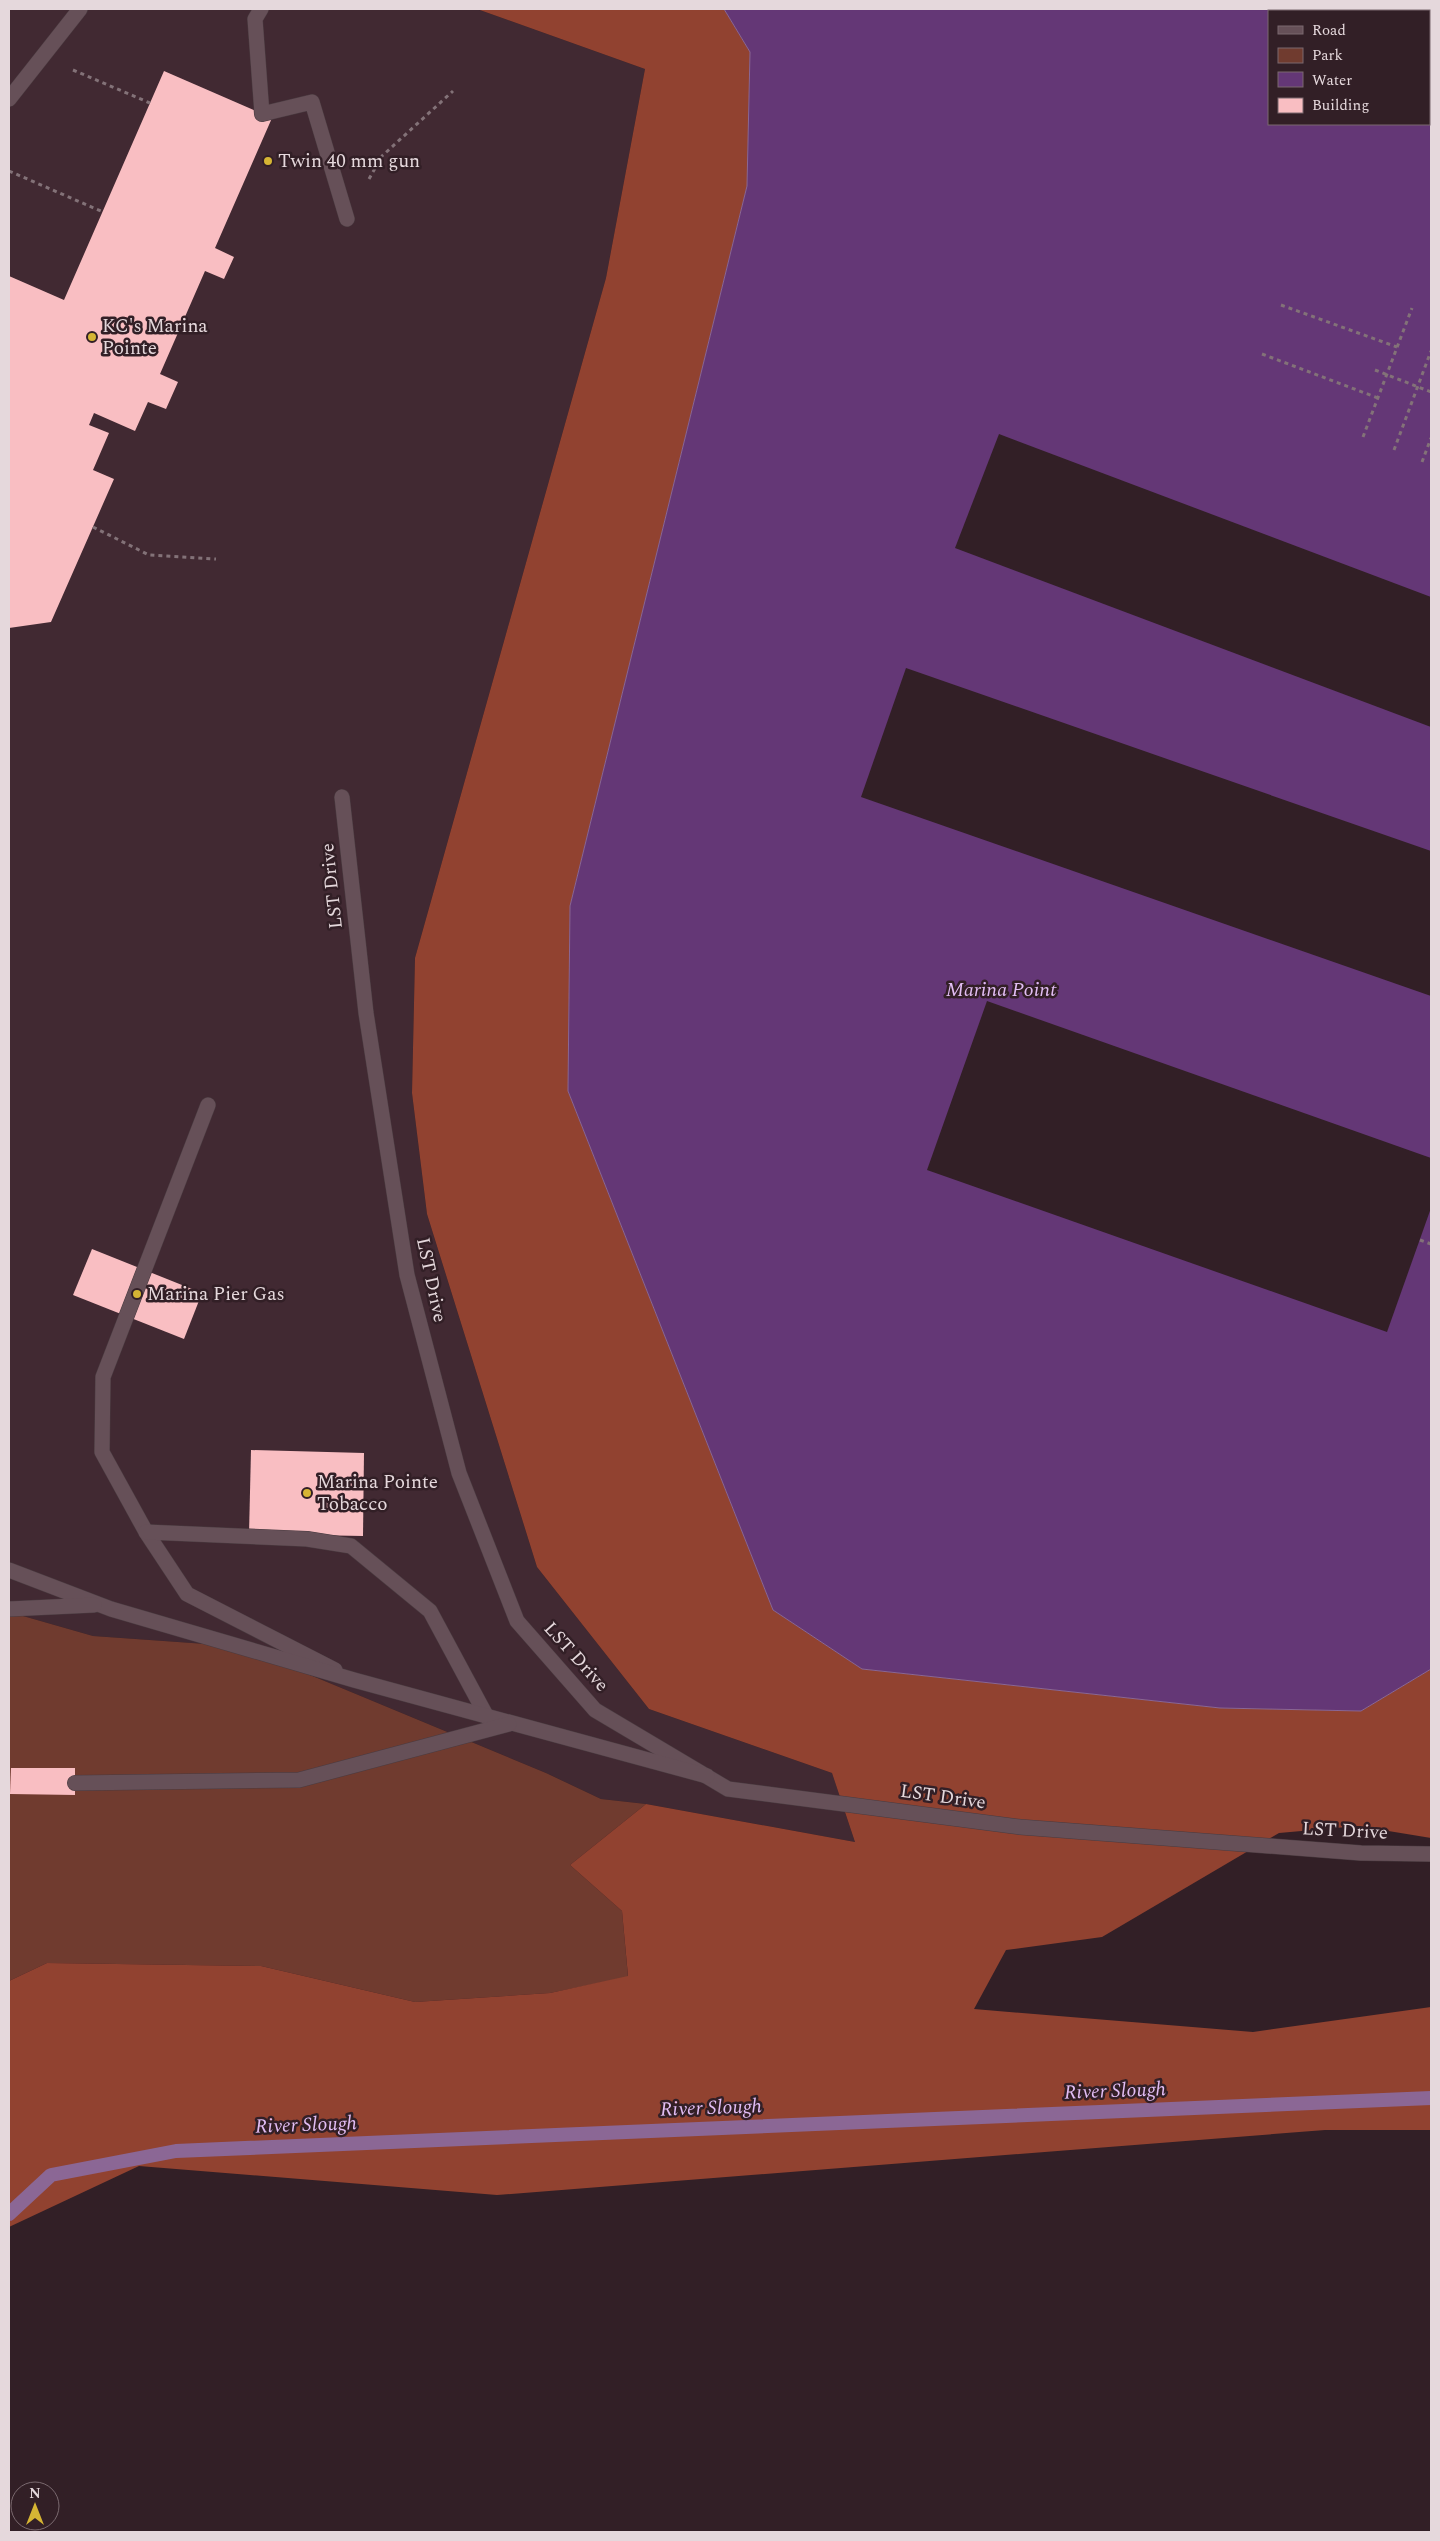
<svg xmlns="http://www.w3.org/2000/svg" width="1440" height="2541" font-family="Spectral,serif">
	<rect width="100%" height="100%" fill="#321f26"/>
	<!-- built -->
	<path fill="#412932" d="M9 9H477L645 69 606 278 415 958 412 1093 427 1214 537 1567 649 1709 832 1773 855 1842 646 1804 601 1799 546 1773 262 1655 206 1644 93 1636 9 1612Z"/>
	<!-- green -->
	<path fill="#703b2f" d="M9 1612 93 1636 206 1644 262 1655 546 1773 601 1799 646 1804 570 1865 622 1911 628 1977 550 1993 415 2002 261 1966 47 1963 9 1981Z"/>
	<!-- forest -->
	<path fill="#914230" d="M477 9H724L750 52 747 186 570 906 568 1091 773 1610 862 1669 1220 1708 1361 1711 1431 1669V1838L1358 1826 1279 1833 1102 1937 1006 1950 974 2009 1253 2032 1431 2007V2130H1325L497 2195 139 2166 9 2227V1981L47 1963 261 1966 415 2002 550 1993 628 1976 622 1911 570 1865 646 1804 855 1842 832 1773 649 1709 537 1567 427 1214 412 1093 415 958 606 278 645 69Z"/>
	<!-- water -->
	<path fill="#643776" stroke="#8b6795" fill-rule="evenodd" d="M724 9H1431V1669L1361 1711 1220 1708 862 1669 773 1610 568 1091 570 906 747 186 750 52ZM1269 11H1429V124H1269Z"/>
	<!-- pier -->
	<g fill="#321f26">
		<path d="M999 434 1431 597V727L955 548Z"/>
		<path d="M906 668 1431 851V996L861 797Z"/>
		<path d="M987 1001 1431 1158V1208L1387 1332 927 1170Z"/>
	</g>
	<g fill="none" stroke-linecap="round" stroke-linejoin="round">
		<!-- stream -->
		<path stroke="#8b6795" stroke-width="14" d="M9 2214 51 2175 176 2151 1431 2098"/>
	</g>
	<!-- building -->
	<g fill="#f9bec2">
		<path d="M164 71 272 118 215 248 234 257 224 279 205 271 160 374 178 382 166 409 148 402 135 431 94 413 89 425 109 433 93 470 114 479 51 622 9 628V276L64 300Z"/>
		<path d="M92 1249 202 1293 184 1339 73 1295Z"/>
		<path d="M251 1450 364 1453 363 1536 249 1534Z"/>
		<path d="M11 1768H75V1795L10 1794Z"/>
	</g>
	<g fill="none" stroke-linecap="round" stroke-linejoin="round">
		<!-- lane casing -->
		<g stroke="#4a3b40" stroke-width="16">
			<g id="lane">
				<path d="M261 9 255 19 262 114 312 102 347 219"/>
				<path d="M9 99 80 9"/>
				<path d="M342 797 366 1013 407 1275 459 1473 517 1621 595 1710 728 1789 1020 1827 1361 1853 1431 1854"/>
				<path d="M208 1105 103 1377 102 1452 146 1532 187 1594 335 1670"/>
				<path d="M146 1532 307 1539 351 1546 430 1611 487 1717"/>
			</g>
		</g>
		<!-- street casing -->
		<g stroke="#4a3b40" stroke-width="16">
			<g id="street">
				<path d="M9 1570 111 1609 354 1680 707 1776"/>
				<path d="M9 1609 94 1605"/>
				<path d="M75 1783 299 1780 509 1724"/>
			</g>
		</g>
		<!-- path -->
		<g stroke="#837278" stroke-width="3" stroke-dasharray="4 4" stroke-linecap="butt">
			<path d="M73 70 150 103"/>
			<path d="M9 171 103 212"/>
			<path d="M369 179 382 156 453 91"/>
			<path d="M1281 305 1397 347"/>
			<path d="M1262 354 1378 398"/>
			<path d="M1375 370 1431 392"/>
			<path d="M1363 437 1412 308"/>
			<path d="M1394 450 1431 351"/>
			<path d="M1422 462 1431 438"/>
			<path d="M93 527 149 555 216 559"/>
			<path d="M1420 1240 1431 1244"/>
		</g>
		<!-- lane -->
		<use href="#lane" stroke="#665058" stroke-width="15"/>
		<!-- street -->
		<use href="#street" stroke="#665058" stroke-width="15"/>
	</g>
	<!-- markers -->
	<g fill="#d6b534" stroke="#321f26" stroke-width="2">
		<circle cx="268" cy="161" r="5"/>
		<circle cx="92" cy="337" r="5"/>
		<circle cx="137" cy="1294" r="5"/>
		<circle cx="307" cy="1493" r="5"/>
	</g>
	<g text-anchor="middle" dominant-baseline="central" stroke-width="5" stroke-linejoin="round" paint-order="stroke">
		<!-- poi labels -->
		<g font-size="19" fill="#e5d8dc" stroke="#321f26" text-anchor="start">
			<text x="278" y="161">Twin 40 mm gun</text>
			<text x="102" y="326">KC's Marina<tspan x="102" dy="22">Pointe</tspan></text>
			<text x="147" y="1294">Marina Pier Gas</text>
			<text x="317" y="1482">Marina Pointe<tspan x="317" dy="22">Tobacco</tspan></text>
		</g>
		<!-- street labels -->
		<g font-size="19" fill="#e5d8dc" stroke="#321f26">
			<text transform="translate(332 886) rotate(-96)">LST Drive</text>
			<text transform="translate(431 1280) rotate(78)">LST Drive</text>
			<text transform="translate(576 1657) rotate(48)">LST Drive</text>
			<text transform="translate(943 1797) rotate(8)">LST Drive</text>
			<text transform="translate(1345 1831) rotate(3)">LST Drive</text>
		</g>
		<!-- water labels -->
		<g font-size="20" font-style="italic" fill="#e2bdf4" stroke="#321f26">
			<text x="1001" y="990">Marina Point</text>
			<text transform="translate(1115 2091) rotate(-2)">River Slough</text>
			<text transform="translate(711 2108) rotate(-2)">River Slough</text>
			<text transform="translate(306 2125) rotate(-2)">River Slough</text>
		</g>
	</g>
	<!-- border -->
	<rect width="1440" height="2541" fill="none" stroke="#e5d8dc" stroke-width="20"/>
	<!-- legend -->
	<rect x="1268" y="10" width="162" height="115" fill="#321f26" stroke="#7a696f"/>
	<rect x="1278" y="26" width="25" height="8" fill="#665058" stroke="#7a696f"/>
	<text x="1312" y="35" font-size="15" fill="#e5d8dc">Road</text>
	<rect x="1278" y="48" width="25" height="15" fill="#703b2f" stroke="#7a696f"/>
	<text x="1312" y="60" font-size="15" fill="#e5d8dc">Park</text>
	<rect x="1278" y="72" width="25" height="15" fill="#643776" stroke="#7a696f"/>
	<text x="1312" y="85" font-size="15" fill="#e5d8dc">Water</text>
	<rect x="1278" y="98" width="25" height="15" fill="#f9bec2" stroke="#7a696f"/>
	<text x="1312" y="110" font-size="15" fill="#e5d8dc">Building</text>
	<!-- north arrow -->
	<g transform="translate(35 2506)"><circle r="24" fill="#321f26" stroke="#7a696f"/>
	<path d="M0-4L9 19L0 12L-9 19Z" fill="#d6b534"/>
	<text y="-8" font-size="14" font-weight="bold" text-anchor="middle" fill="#e5d8dc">N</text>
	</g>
</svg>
